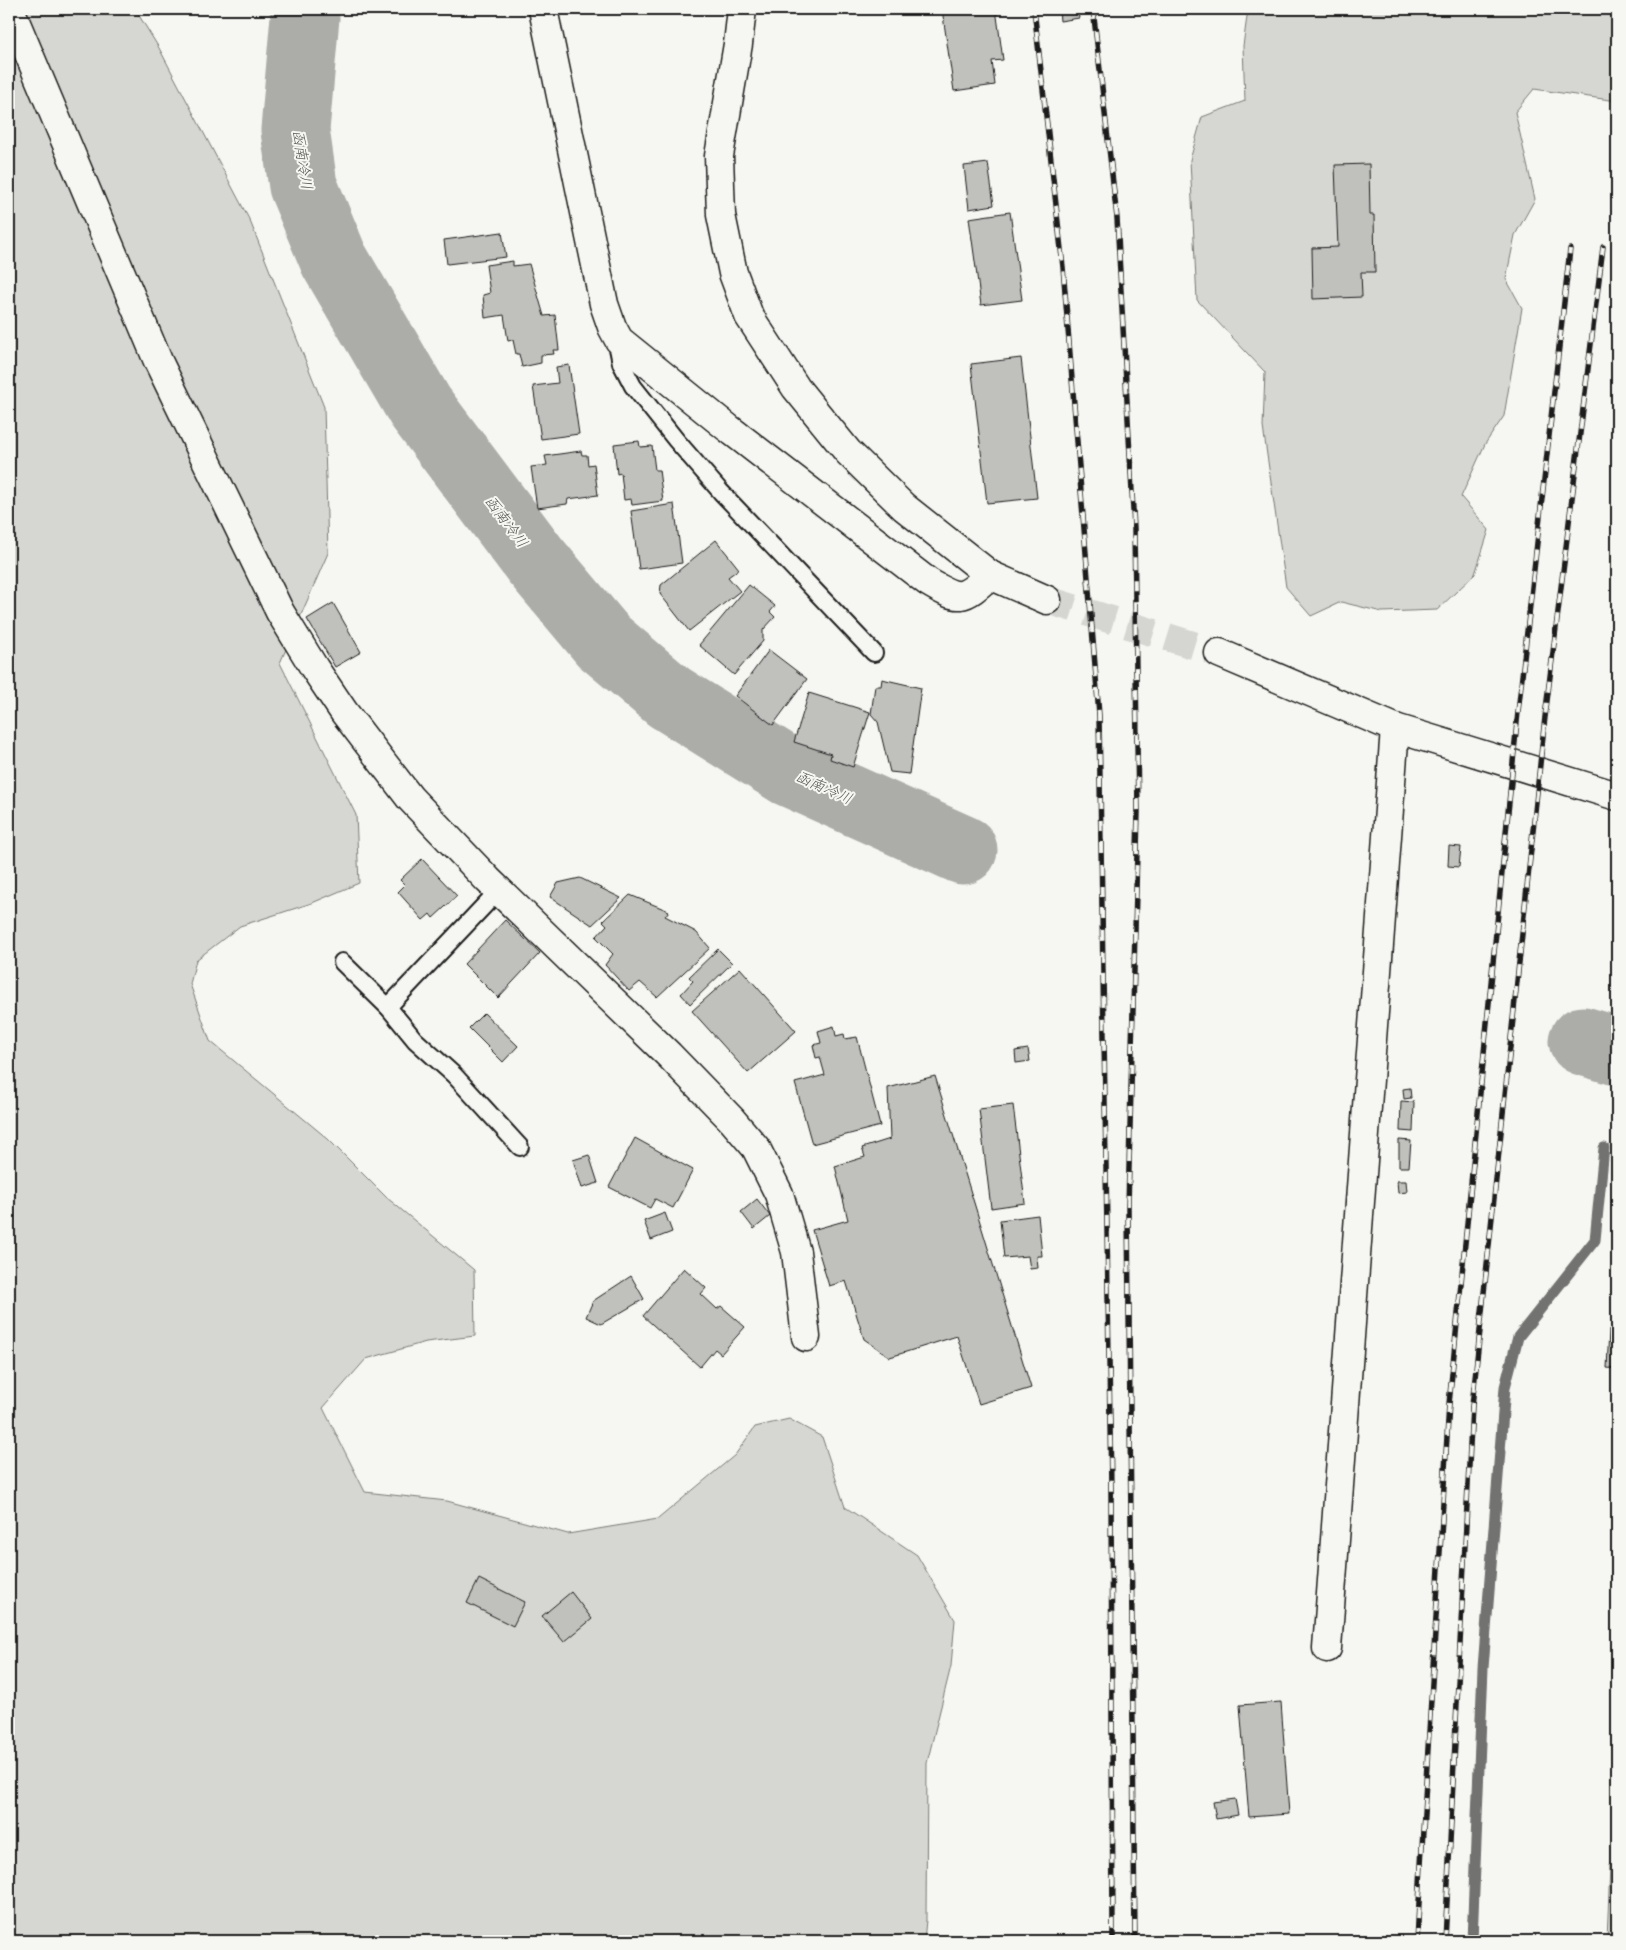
<svg xmlns="http://www.w3.org/2000/svg" width="1626" height="1950" font-family="'Balsamiq Sans','Klee One',sans-serif">
	<rect width="100%" height="100%" fill="#f6f6f2"/>
	<filter id="ink" filterUnits="userSpaceOnUse"><feTurbulence type="fractalNoise" baseFrequency=".02" numOctaves="2"/><feDisplacementMap in="SourceGraphic" scale="10" xChannelSelector="R" yChannelSelector="G"/><feConvolveMatrix kernelMatrix="1 2 1 2 8 2 1 2 1" color-interpolation-filters="sRGB"/></filter>
	<g filter="url(#ink)">
		<!-- green -->
		<g fill="#d6d6d2" stroke="#797977">
			<path d="M9 9H135L159 48 250 221 324 407 328 553 280 663 356 815 359 883 312 903 240 926 196 960 190 984 210 1041 328 1139 386 1197 474 1270 475 1336 426 1342 366 1359 323 1408 365 1492 447 1501 568 1534 658 1519 735 1455 755 1427 789 1419 822 1437 845 1507 917 1555 955 1620 951 1666 927 1763 926 1920 924 1941H9Z"/>
			<path d="M1248 9H1617V101L1534 89 1515 112 1535 199 1515 235 1506 279 1522 308 1504 416 1485 444 1461 497 1489 530 1475 574 1437 610 1382 612 1341 602 1311 616 1286 587 1263 427 1265 372 1197 300 1190 160 1202 117 1245 101 1243 46Z"/>
			<path d="M1617 1863V1941H1607L1610 1865Z"/>
		</g>
		<g fill="none" stroke-linecap="round" stroke-linejoin="round">
			<!-- stream -->
			<g stroke="#727271" stroke-width="11">
				<path d="M1613 1068 1615 1051"/>
				<path d="M1472 1941 1483 1668 1505 1387 1518 1337 1595 1240 1604 1148"/>
			</g>
			<!-- river -->
			<g stroke="#acaca9" stroke-width="69">
				<path d="M304 9 305 17 295 130 303 186 334 260 420 407 535 560 603 641 669 697 789 772 963 850"/>
				<path d="M1583 1041 1617 1051"/>
			</g>
		</g>
		<!-- building -->
		<g fill="#c0c0bd" stroke="#1c1c1c">
			<path d="M942 9H996L1003 60 992 61 995 85 954 91Z"/>
			<path d="M1059 9H1077L1079 18 1060 21Z"/>
			<path d="M988 163 994 205 969 209 964 166Z"/>
			<path d="M1369 164 1370 215H1374L1375 272H1361L1362 297 1313 299 1312 248 1338 247 1335 165Z"/>
			<path d="M1010 212 1022 300 981 305 969 218Z"/>
			<path d="M502 232 506 257 447 264 444 240Z"/>
			<path d="M513 261V266L529 264 544 316 555 315 559 350H553L554 354 541 355V363L522 367 519 354H516L513 340 508 341 504 315 485 318 483 295 490 293 486 265Z"/>
			<path d="M1021 358 1037 498 987 503 971 364Z"/>
			<path d="M569 365 579 434 541 439 533 386 558 383 556 367Z"/>
			<path d="M639 441 640 447 652 446 655 470H659L663 501 632 505 631 499 624 500 621 473 617 474 614 444Z"/>
			<path d="M581 451 582 455H587L588 465 594 464 598 495 568 499 567 504 537 508 531 467 547 465 545 456Z"/>
			<path d="M674 504 682 563 639 569 631 511Z"/>
			<path d="M716 540 739 569 728 577 740 591 689 631 660 594 661 585Z"/>
			<path d="M749 585 775 606 770 612 775 617 763 630V641L734 675 699 645Z"/>
			<path d="M333 603 361 652 335 667 307 619Z"/>
			<path d="M769 650 807 679 773 725 735 696Z"/>
			<path d="M882 679 921 688 909 774 890 772 878 722 871 714 875 686H881Z"/>
			<path d="M809 693 870 712 853 767 830 759 831 754 794 742Z"/>
			<path d="M1449 846 1461 847 1459 867 1448 866Z"/>
			<path d="M422 859 457 896 433 918 430 914 423 920 398 892 405 885 400 880Z"/>
			<path d="M580 878 621 898 592 925 550 897 558 883Z"/>
			<path d="M630 895 669 911 665 916 696 932 710 948 657 997 640 982 629 991 605 965 613 954 596 937 607 925 603 921Z"/>
			<path d="M505 920 540 953 498 998 464 964Z"/>
			<path d="M718 949 732 963 690 1004 681 994 693 981 689 977Z"/>
			<path d="M740 968 796 1031 748 1073 692 1011Z"/>
			<path d="M484 1013 518 1046 503 1062 469 1028Z"/>
			<path d="M834 1026 836 1036 844 1034 845 1039 857 1037 880 1126 812 1144 795 1083 825 1075 820 1057 816 1058 813 1045 821 1043 818 1031Z"/>
			<path d="M1028 1049 1030 1061 1016 1063 1015 1051Z"/>
			<path d="M935 1076 1031 1388 979 1404 957 1336 890 1357 864 1339 846 1281 829 1286 812 1230 848 1220 835 1166 865 1157 862 1148 890 1139 888 1088Z"/>
			<path d="M1410 1088 1411 1098 1404 1099 1403 1089Z"/>
			<path d="M1401 1101 1414 1102 1413 1132 1400 1131Z"/>
			<path d="M1013 1105 1025 1203 991 1208 979 1109Z"/>
			<path d="M635 1138 693 1170 673 1208 655 1199 650 1208 609 1187Z"/>
			<path d="M1399 1140 1411 1141 1409 1167H1399Z"/>
			<path d="M589 1155 598 1183 582 1188 573 1160Z"/>
			<path d="M1397 1181H1406L1407 1192 1398 1193Z"/>
			<path d="M757 1199 770 1216 754 1229 741 1212Z"/>
			<path d="M665 1213 672 1232 651 1240 644 1221Z"/>
			<path d="M1038 1215 1042 1256H1037L1038 1268 1030 1269 1028 1256 1004 1258 1000 1220Z"/>
			<path d="M684 1268 706 1288 701 1294 717 1309 721 1306 745 1327 721 1354 715 1349 700 1367 643 1316Z"/>
			<path d="M631 1276 644 1299 601 1324 586 1317 593 1301Z"/>
			<path d="M1609 1330H1617V1369L1607 1368Z"/>
			<path d="M479 1579 525 1602 513 1626 467 1603Z"/>
			<path d="M571 1592 592 1619 564 1642 542 1616Z"/>
			<path d="M1281 1702 1289 1814 1249 1817 1240 1705Z"/>
			<path d="M1235 1799 1238 1815 1216 1819 1213 1802Z"/>
		</g>
		<g fill="none" stroke-linecap="round" stroke-linejoin="round">
			<!-- minor-tunnel -->
			<path stroke="#d5d5d2" stroke-width="28" stroke-dasharray="28 14" stroke-linecap="butt" d="M1047 600 1219 653"/>
			<!-- service casing -->
			<g stroke="#1c1c1c" stroke-width="20">
				<g id="service">
					<path d="M616 338 621 363 633 386 676 440 721 492 874 653"/>
					<path d="M342 962 388 1007 415 1040 454 1075 520 1147"/>
					<path d="M388 1007 499 890"/>
				</g>
			</g>
			<!-- minor casing -->
			<g stroke="#1c1c1c" stroke-width="31">
				<g id="minor">
					<path d="M10 9 158 361 280 612 315 669 344 712 410 798 488 880 669 1055 732 1120 756 1148 779 1194 796 1252 806 1337"/>
					<path d="M543 9 604 304 612 327 619 340 728 428 928 582C960 601 962 600 990 575"/>
					<path d="M742 9 738 44 719 156 721 215 733 273 749 316 796 388 848 452 904 507 990 575 1047 600"/>
					<path d="M1219 653 1395 728 1617 796"/>
					<path d="M1327 1648 1395 728"/>
				</g>
			</g>
			<!-- service -->
			<use href="#service" stroke="#f6f6f2" stroke-width="16"/>
			<!-- minor -->
			<use href="#minor" stroke="#f6f6f2" stroke-width="28"/>
			<!-- rail casing -->
			<g stroke="#1c1c1c" stroke-width="5.5">
				<g id="rail">
					<path d="M1034 9 1063 267 1099 715 1111 1488 1113 1941"/>
					<path d="M1093 9 1117 218 1134 528 1138 812 1128 1207 1135 1941"/>
					<path d="M1417 1941 1422 1847 1449 1404 1518 712 1570 249"/>
					<path d="M1445 1941 1472 1406 1545 717 1603 247"/>
				</g>
			</g>
			<!-- rail -->
			<use href="#rail" stroke="#f6f6f2" stroke-width="4" stroke-dasharray="11" stroke-linecap="butt"/>
		</g>
	</g>
	<g text-anchor="middle" dominant-baseline="central" stroke-width="4" stroke-linejoin="round" paint-order="stroke">
		<!-- water labels -->
		<g font-size="15" font-style="italic" fill="#565654" stroke="#f6f6f2">
			<text transform="translate(302 160) rotate(81)">函南冷川</text>
			<text transform="translate(506 522) rotate(53)">函南冷川</text>
			<text transform="translate(824 788) rotate(24)">函南冷川</text>
		</g>
	</g>
	<!-- margin -->
	<rect width="1626" height="1950" fill="none" stroke="#f6f6f2" stroke-width="30"/>
	<rect x="15" y="15" width="1596" height="1920" fill="none" stroke="#1c1c1c" stroke-width="2" filter="url(#ink)"/>
</svg>
